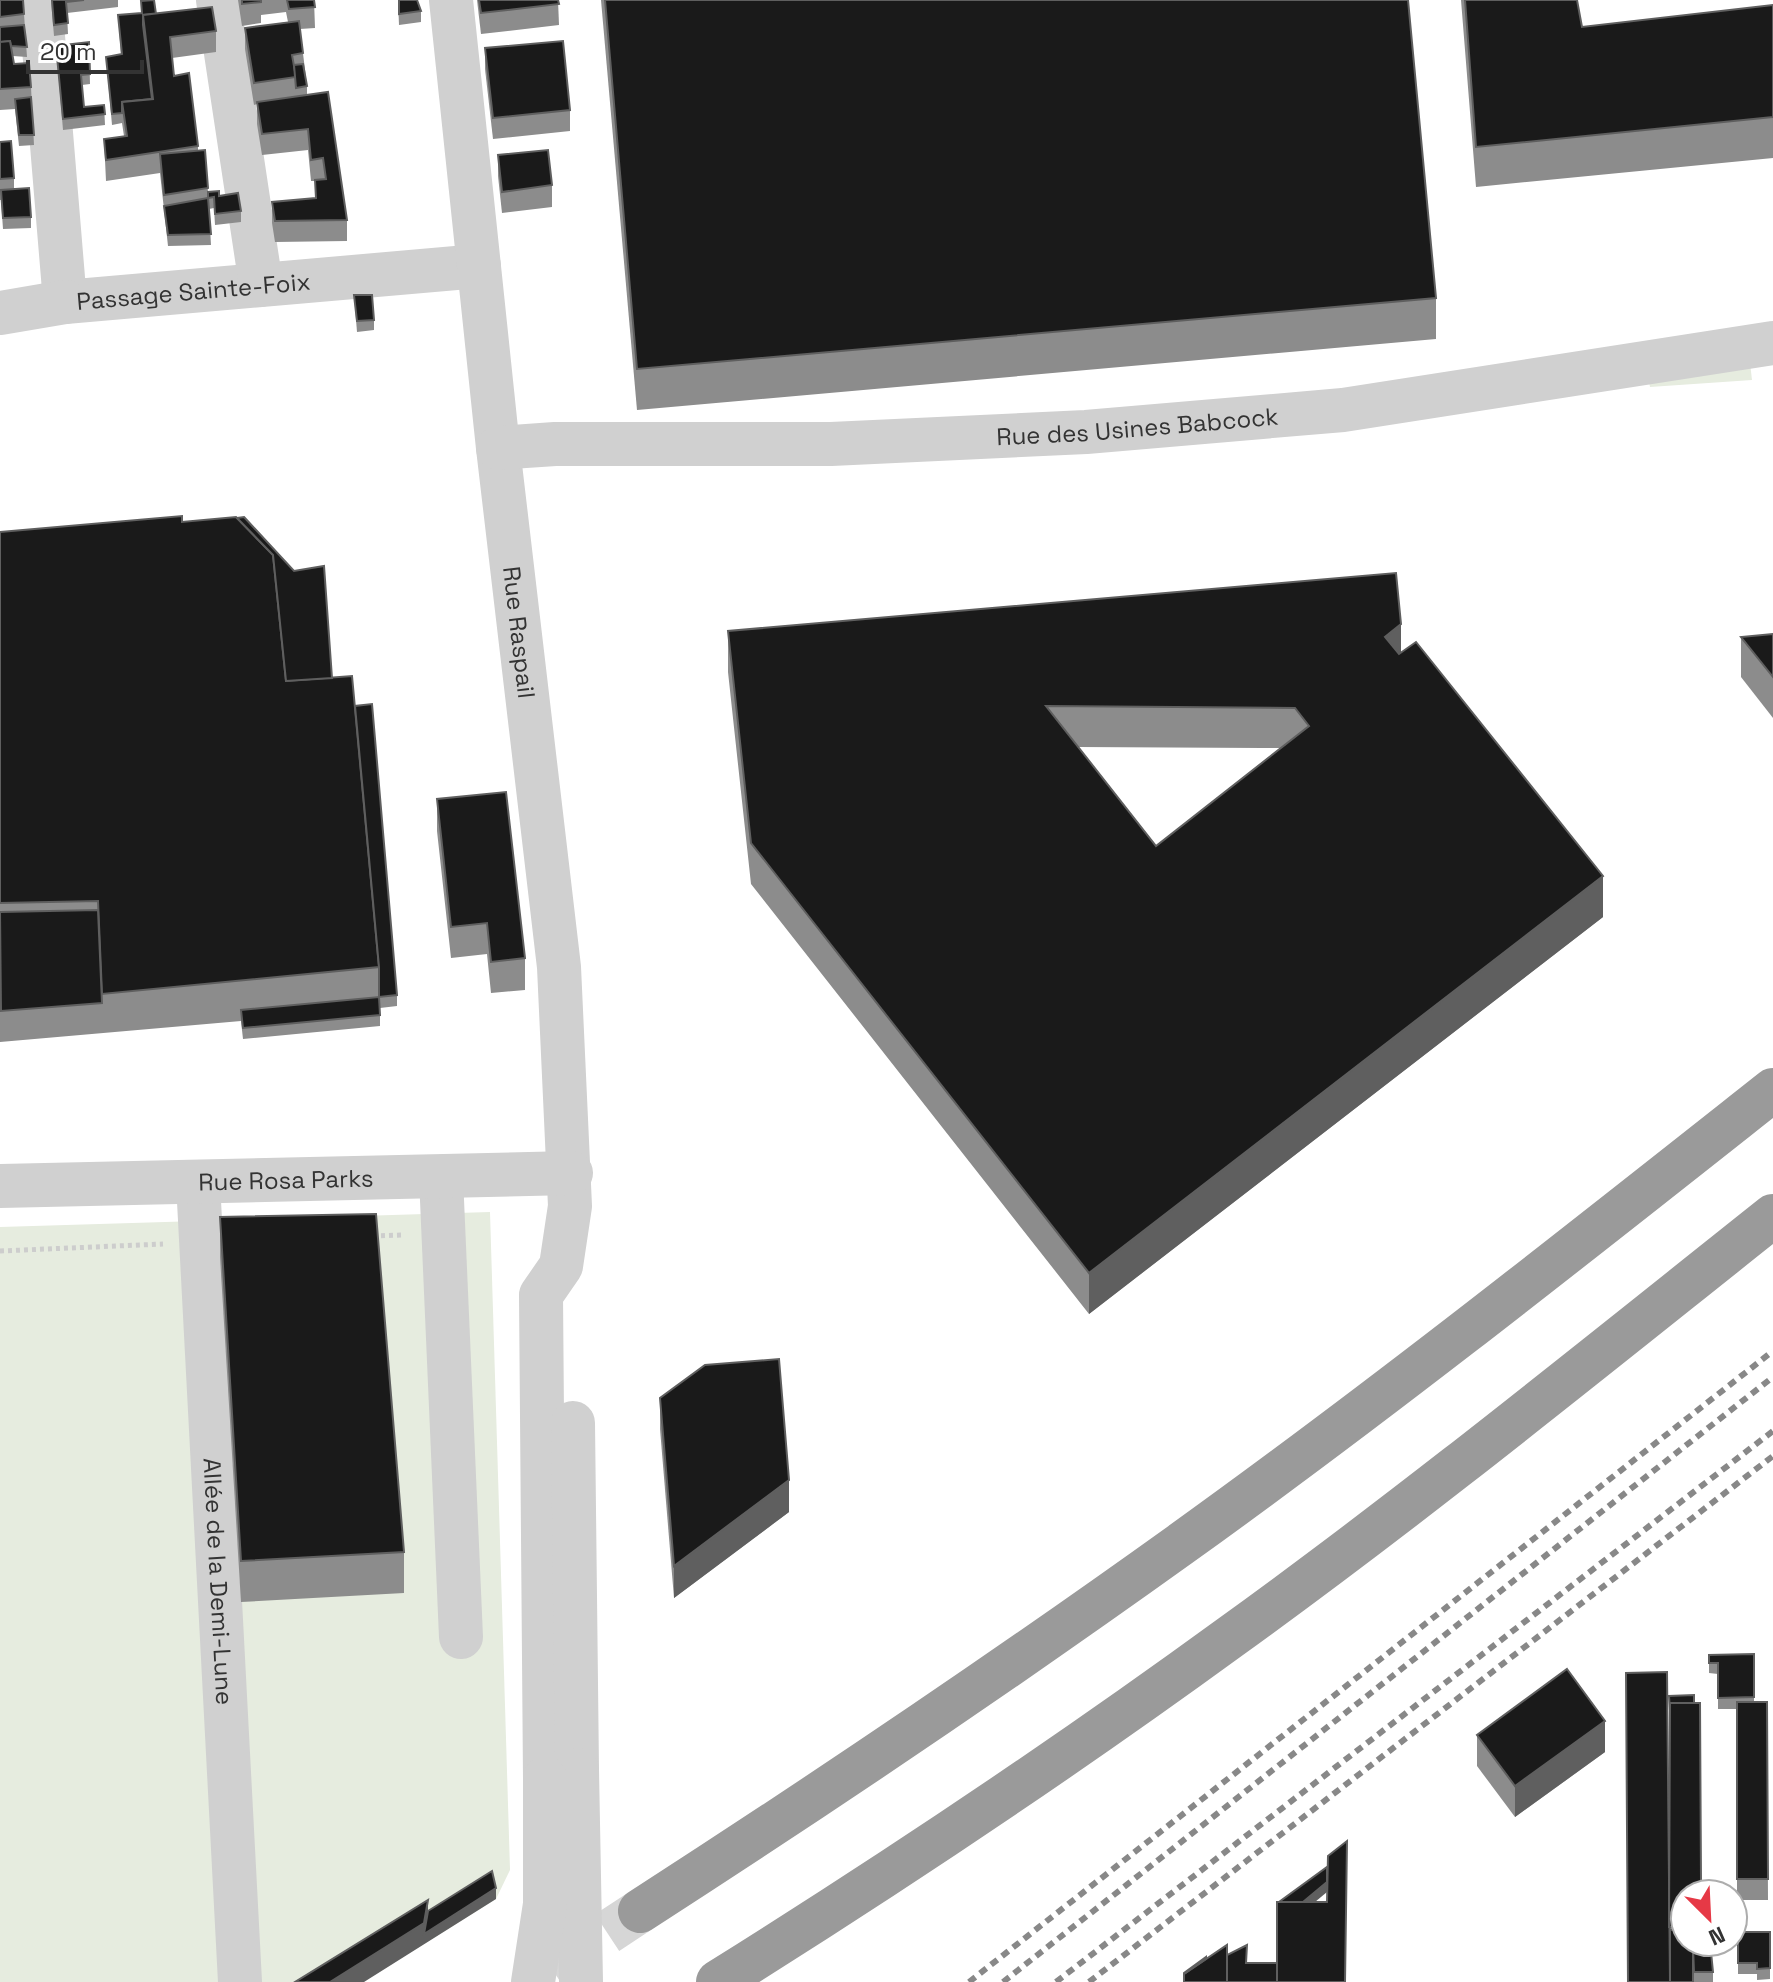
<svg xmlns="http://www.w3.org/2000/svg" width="1773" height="1982" font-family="'Space Grotesk',sans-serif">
	<rect width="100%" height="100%" fill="#fff"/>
	<!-- green -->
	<g fill="#e6ecdf">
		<path d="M1750 363 1752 380 1650 387 1649 382Z"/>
		<path d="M490 1212 510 1870 496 1899 363 1982H0V1227Z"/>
	</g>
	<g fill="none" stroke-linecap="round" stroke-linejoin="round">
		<!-- highway-tunnel -->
		<path stroke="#d6d6d6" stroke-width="44" stroke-dasharray="44 22" stroke-linecap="butt" d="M552 1969 640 1911"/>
		<!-- path -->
		<g stroke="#cdcdcd" stroke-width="5" stroke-dasharray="4 4" stroke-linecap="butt">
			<path d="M373 1236 403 1235"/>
			<path d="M0 1251 163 1244"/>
		</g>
		<!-- minor -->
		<g stroke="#d0d0d0" stroke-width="44">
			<path id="s1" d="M40 0 65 302 479 266"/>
			<path d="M218 0 261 285"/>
			<path id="s2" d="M451 0 498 448 559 967 570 1206 561 1266 541 1295 545 1778"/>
			<path d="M0 313 65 302"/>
			<path id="s3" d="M498 448 555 444H831L1086 432 1343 410 1773 343"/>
			<path d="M441 1177 461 1637"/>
			<path id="s4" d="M198 1182 240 1982"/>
			<path id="s5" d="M0 1186 571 1173"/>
			<path d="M573 1423 577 1770"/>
		</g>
		<!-- highway -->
		<g stroke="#9a9a9a" stroke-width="44">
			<path d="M640 1911C823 1793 1004 1671 1181 1544 1383 1399 1578 1244 1773 1090"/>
			<path d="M718 1982C892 1873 1063 1759 1229 1638 1415 1504 1593 1359 1773 1216"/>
		</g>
		<!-- rail -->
		<g stroke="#888" stroke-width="6" stroke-dasharray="8 6" stroke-linecap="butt">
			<path d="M969 1982 1773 1351"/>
			<path d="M1003 1982 1773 1377"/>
			<path d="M1056 1982 1773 1431"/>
			<path d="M1089 1982 1773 1456"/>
		</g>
		<!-- minor-bridge -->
		<g stroke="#d0d0d0" stroke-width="44">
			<path d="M577 1770 581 1982"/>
			<path d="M533 1982 545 1904V1778"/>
		</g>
	</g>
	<!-- wall -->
	<g fill="#8c8c8c" fill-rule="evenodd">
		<path d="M0 0 24 14 27 57 13 56 14 64 31 87 34 145 19 146 15 109 0 110Z"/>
		<path d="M51 0H118V7L67 13 68 34 54 36Z"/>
		<path d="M238 0H314L315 28 300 29 307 86V95L347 220V241L275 242 272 223V202L315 198V181H311L308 150 262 155 257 124V104L254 105 245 49V28L288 22 286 12 261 15V23L242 26Z"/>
		<path d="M398 0 421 11V22L399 25Z"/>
		<path d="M477 0H558L559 25 481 34Z"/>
		<path d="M601 0H1408L1436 298V339L637 410Z"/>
		<path d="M1461 0H1577L1582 27 1773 5V158L1476 187Z"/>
		<path d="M141 1 156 14 216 31V52L172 58 174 76 198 146V150H205L208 192 219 196 241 211V222L215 225 214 208 209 209 211 245 168 246 160 173 106 181 104 139 124 136 122 123 112 125 106 57 121 55 118 15 141 13Z"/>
		<path d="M89 42 90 84 82 85 84 107 104 105 105 125 63 130 56 46Z"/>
		<path d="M485 48 570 110V131L493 139 485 69Z"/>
		<path d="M0 142 14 178V189L31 217V228L3 229 1 200H0Z"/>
		<path d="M498 155 552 185V207L502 213 498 176Z"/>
		<path d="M354 295 374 320V330L357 332Z"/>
		<path d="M182 522 294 571 332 678 355 706 397 995V1006L380 1008V1026L243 1039 241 1021 0 1042V532Z"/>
		<path d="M728 631 1401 653 1603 917 1089 1314 751 884 728 672ZM1078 747 1263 748H1280L1156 846Z"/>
		<path d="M1773 634V718L1741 677V637Z"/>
		<path d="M437 799 525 958V990L491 993 487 954 451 958 437 831Z"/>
		<path d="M220 1217 404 1552V1593L241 1602 220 1257Z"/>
		<path d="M660 1398 789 1512 674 1598 660 1429Z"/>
		<path d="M1754 1654V1702H1767L1768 1900H1737V1709H1718V1674L1709 1673V1655Z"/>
		<path d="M1669 1696 1694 1703H1700L1701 1892 1685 1894V1942L1713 1972V1982H1628L1669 1907 1670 1721Z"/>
		<path d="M1477 1735 1605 1752 1515 1817 1477 1766Z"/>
		<path d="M1738 1932H1770V1979L1757 1980V1974H1738Z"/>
	</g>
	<!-- shaded-wall -->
	<g fill="#5f5f5f">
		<path d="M1401 624V665L1385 637Z"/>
		<path d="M1603 876V917L1089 1314V1273Z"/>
		<path d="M789 1480V1512L674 1598V1566Z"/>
		<path d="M1605 1721V1752L1515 1817V1786Z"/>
		<path d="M1327 1881V1892L1297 1917V1907Z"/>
		<path d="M496 1888V1899L364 1982H330L428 1900V1922Z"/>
	</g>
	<!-- building -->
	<g fill="#1a1a1a" stroke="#5f5f5f" stroke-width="2" fill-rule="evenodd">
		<path d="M0 0H23L24 14 0 17Z"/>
		<path d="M52 0H84L66 2 68 23 54 25Z"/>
		<path d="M154 0 156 14 143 15V25L152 99 122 102V113L112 114 106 57 122 54 118 15 142 13 141 1Z"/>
		<path d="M242 0H261V2L242 4Z"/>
		<path d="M287 0H314L315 7 289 9Z"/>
		<path d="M399 0H417L421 11 399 14Z"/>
		<path d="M479 0H558L559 4 481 13Z"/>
		<path d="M605 0H1408L1436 298 637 369Z"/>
		<path d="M1465 0H1577L1582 27 1773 5V117L1476 147Z"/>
		<path d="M212 7 216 31 170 37 174 76 189 73 198 146 106 160 104 139 127 136 122 102 153 99 143 15Z"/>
		<path d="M299 21 303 53 292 55 296 77 254 83 245 28Z"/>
		<path d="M24 25 27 47 11 46 10 41 0 42V27Z"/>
		<path d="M10 41 14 64 29 63 31 87 0 89V42Z"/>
		<path d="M563 41 570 110 493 118 485 48Z"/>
		<path d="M89 42 90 74 81 75 84 107 104 105 105 114 63 119 56 46Z"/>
		<path d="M303 64 307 86 296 88 294 65Z"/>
		<path d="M328 92 347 220 275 221 272 202 316 198 315 180 326 179 323 158 311 160 308 129 262 134 257 102Z"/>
		<path d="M31 97 34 135H19L15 99Z"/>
		<path d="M11 141 14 178 0 179V142Z"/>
		<path d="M205 150 208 188 164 195 160 154Z"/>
		<path d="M548 150 552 185 502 192 498 155Z"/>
		<path d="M29 188 31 217 3 218 1 190Z"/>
		<path d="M219 191V196L238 193 241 211 215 214 214 197 208 198V192Z"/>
		<path d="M208 198 211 234 168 235 164 206Z"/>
		<path d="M354 295H372L374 320 357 321Z"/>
		<path d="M182 516V522L236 517 273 555 286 681 352 676 379 967 102 994 98 901 0 903V532Z"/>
		<path d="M244 517 294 571 324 566 332 678 286 681 273 555 237 518Z"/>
		<path d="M1396 573 1401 624 1385 637 1399 654 1416 642 1603 876 1089 1273 751 843 728 631ZM1046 706 1295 708 1309 726 1156 846Z"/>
		<path d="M1773 634V677L1741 637Z"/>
		<path d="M372 704 397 995 379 997V967L355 706Z"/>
		<path d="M506 792 525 958 491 962 487 923 451 927 437 799Z"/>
		<path d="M98 910 102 1003 1 1011 0 912Z"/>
		<path d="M379 997 380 1015 243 1028 241 1010Z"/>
		<path d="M376 1214 404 1552 241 1561 220 1217Z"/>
		<path d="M779 1359 789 1480 674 1566 660 1398 705 1365Z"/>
		<path d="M1754 1654V1697L1718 1698V1663H1709V1655Z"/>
		<path d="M1567 1669 1605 1721 1515 1786 1477 1735Z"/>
		<path d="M1667 1672 1670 1982H1628L1626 1673Z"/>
		<path d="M1694 1695V1703H1670V1710L1669 1696Z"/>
		<path d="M1737 1702H1767L1768 1879H1737Z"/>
		<path d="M1670 1703H1700L1701 1882H1698V1894H1685V1927H1669Z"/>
		<path d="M1347 1841 1345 1982H1277V1902H1327L1328 1856Z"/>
		<path d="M1327 1867V1882L1303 1902H1279Z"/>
		<path d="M492 1871 496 1888 424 1934 428 1911Z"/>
		<path d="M428 1900 424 1923 330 1982H295Z"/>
		<path d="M1685 1929V1942H1688V1947H1693V1982H1670V1930Z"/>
		<path d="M1738 1932H1770V1968L1757 1969V1963H1738Z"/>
		<path d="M1688 1942H1710L1713 1972H1694L1693 1947H1688Z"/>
		<path d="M1227 1945V1982H1184V1974Z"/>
		<path d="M1247 1945 1246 1963H1277V1982H1227V1955Z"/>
		<path d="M1206 1957V1959L1184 1974V1982V1973Z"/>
	</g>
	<g text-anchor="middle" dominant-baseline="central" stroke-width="8" stroke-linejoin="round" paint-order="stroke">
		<!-- street labels -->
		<g font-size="24" fill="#333" stroke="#fff">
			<text stroke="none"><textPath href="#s1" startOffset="432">Passage Sainte-Foix</textPath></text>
			<text stroke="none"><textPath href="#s3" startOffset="640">Rue des Usines Babcock</textPath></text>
			<text stroke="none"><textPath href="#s2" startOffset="636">Rue Raspail</textPath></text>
			<text stroke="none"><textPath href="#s5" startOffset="286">Rue Rosa Parks</textPath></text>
			<text stroke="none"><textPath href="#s4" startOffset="400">Allée de la Demi-Lune</textPath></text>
		</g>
	</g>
	<!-- north arrow -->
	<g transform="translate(1709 1918) rotate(156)"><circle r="38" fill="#ffffff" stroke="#adadad" stroke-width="2"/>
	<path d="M0-6L14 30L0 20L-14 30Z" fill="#e63946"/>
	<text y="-12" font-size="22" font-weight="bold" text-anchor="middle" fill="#333333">N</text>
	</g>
	<!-- scale -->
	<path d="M28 60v12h114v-12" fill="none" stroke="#333333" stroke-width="4"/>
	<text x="40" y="60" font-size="24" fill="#333333" stroke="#ffffff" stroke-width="6" paint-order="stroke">20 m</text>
</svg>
